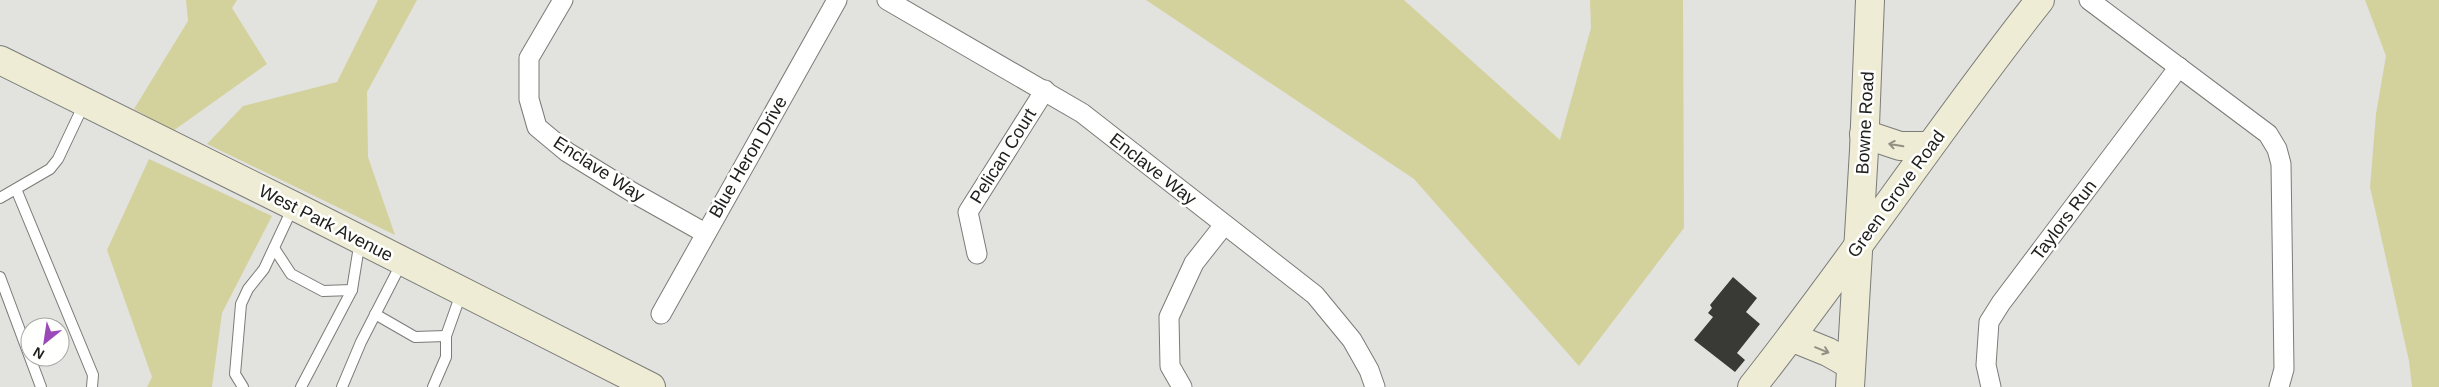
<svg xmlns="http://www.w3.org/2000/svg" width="2439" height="387" font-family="Arial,sans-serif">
	<rect width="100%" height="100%" fill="#e2e2df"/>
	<!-- green -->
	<g fill="#d4d29c">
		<path d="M186 0H237L232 8 267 64 173 131 134 109 188 21Z"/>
		<path d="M378 0H417L367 92 368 157 395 235 207 144 243 106 337 82Z"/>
		<path d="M1146 0H1404L1560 140 1591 28 1590 0H1683L1684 228 1579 366 1414 179Z"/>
		<path d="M2365 0H2439V387H2412L2409 361 2370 187 2376 114 2386 56Z"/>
		<path d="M149 159 272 216 222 313 212 387H147L152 377 107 250Z"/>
	</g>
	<!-- building -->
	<path fill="#393936" d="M1733 277 1757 298 1746 312 1760 324 1737 353 1745 360 1735 372 1694 340 1713 317 1708 313 1712 308 1710 305Z"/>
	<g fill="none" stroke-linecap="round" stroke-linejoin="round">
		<!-- lane casing -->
		<g stroke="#7b7b78" stroke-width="12">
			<g id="lane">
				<path d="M16 189 93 375 92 387"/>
				<path d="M0 198 50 169 58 159 84 104"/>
				<path d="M274 248 291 274 323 291 352 290"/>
				<path d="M0 277 41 387"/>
				<path d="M375 314 415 337 446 336"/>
				<path d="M243 387 235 374 241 304 248 289 264 269 293 207"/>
				<path d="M301 387 352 290 360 240"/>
				<path d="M342 387 361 342 402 262"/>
				<path d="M433 387 446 357V336L462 291"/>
			</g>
		</g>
		<!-- street casing -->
		<g stroke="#7b7b78" stroke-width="21">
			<g id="street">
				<path d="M563 0 529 58V99L537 127 567 152 632 192 705 233"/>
				<path d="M887 0 1082 113 1315 295 1352 340 1369 370 1375 387"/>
				<path d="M2089 0 2268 134 2277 149 2281 164 2284 369 2279 387"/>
				<path d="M977 254 968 212 1045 90"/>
				<path d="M661 314 837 0"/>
				<path d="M1182 387 1170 366 1169 317 1194 263 1224 225"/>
				<path d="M1991 387 1986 365 1989 322 2001 303 2179 67"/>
			</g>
		</g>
		<!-- secondary casing -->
		<g stroke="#7b7b78" stroke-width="30">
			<g id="secondary">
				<path d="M0 60 294 206 651 387"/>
				<path d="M1864 134 1900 146H1929"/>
				<path d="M1791 337 1828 352 1851 365"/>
				<path d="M1752 387C1852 261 1940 126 2040 0"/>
				<path d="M1850 387 1864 150 1870 0"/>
			</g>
		</g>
		<!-- lane -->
		<use href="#lane" stroke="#fff" stroke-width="10"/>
		<!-- street -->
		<use href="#street" stroke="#fff" stroke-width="19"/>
		<!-- secondary -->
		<use href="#secondary" stroke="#eeecd4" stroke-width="28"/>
	</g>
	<!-- one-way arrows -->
	<defs><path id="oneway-shaft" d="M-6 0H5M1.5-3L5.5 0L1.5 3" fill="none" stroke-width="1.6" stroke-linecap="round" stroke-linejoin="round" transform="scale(1.25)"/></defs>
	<g stroke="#919083">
		<use href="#oneway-shaft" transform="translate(1896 145) rotate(-170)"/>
		<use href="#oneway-shaft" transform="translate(1822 350) rotate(22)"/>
	</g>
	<g text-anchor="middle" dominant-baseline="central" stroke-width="5" stroke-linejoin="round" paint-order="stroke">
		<!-- street labels -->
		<g font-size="18" fill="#20201f" stroke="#fffffe">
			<text transform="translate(1865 123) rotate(-87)">Bowne Road</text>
			<text transform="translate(1003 156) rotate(-58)">Pelican Court</text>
			<text transform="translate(748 157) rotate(-60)">Blue Heron Drive</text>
			<text transform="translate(599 169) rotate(33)">Enclave Way</text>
			<text transform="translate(1153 169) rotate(38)">Enclave Way</text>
			<text transform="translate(1896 194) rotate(-54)">Green Grove Road</text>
			<text transform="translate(2064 220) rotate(-53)">Taylors Run</text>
			<text transform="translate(326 223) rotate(27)">West Park Avenue</text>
		</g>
	</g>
	<!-- north arrow -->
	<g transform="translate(45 342) rotate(210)"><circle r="24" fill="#fffffe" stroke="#a6a6a5"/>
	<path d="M0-4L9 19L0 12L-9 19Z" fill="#9b49b8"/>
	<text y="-8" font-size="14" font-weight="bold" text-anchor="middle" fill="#20201f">N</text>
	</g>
</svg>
